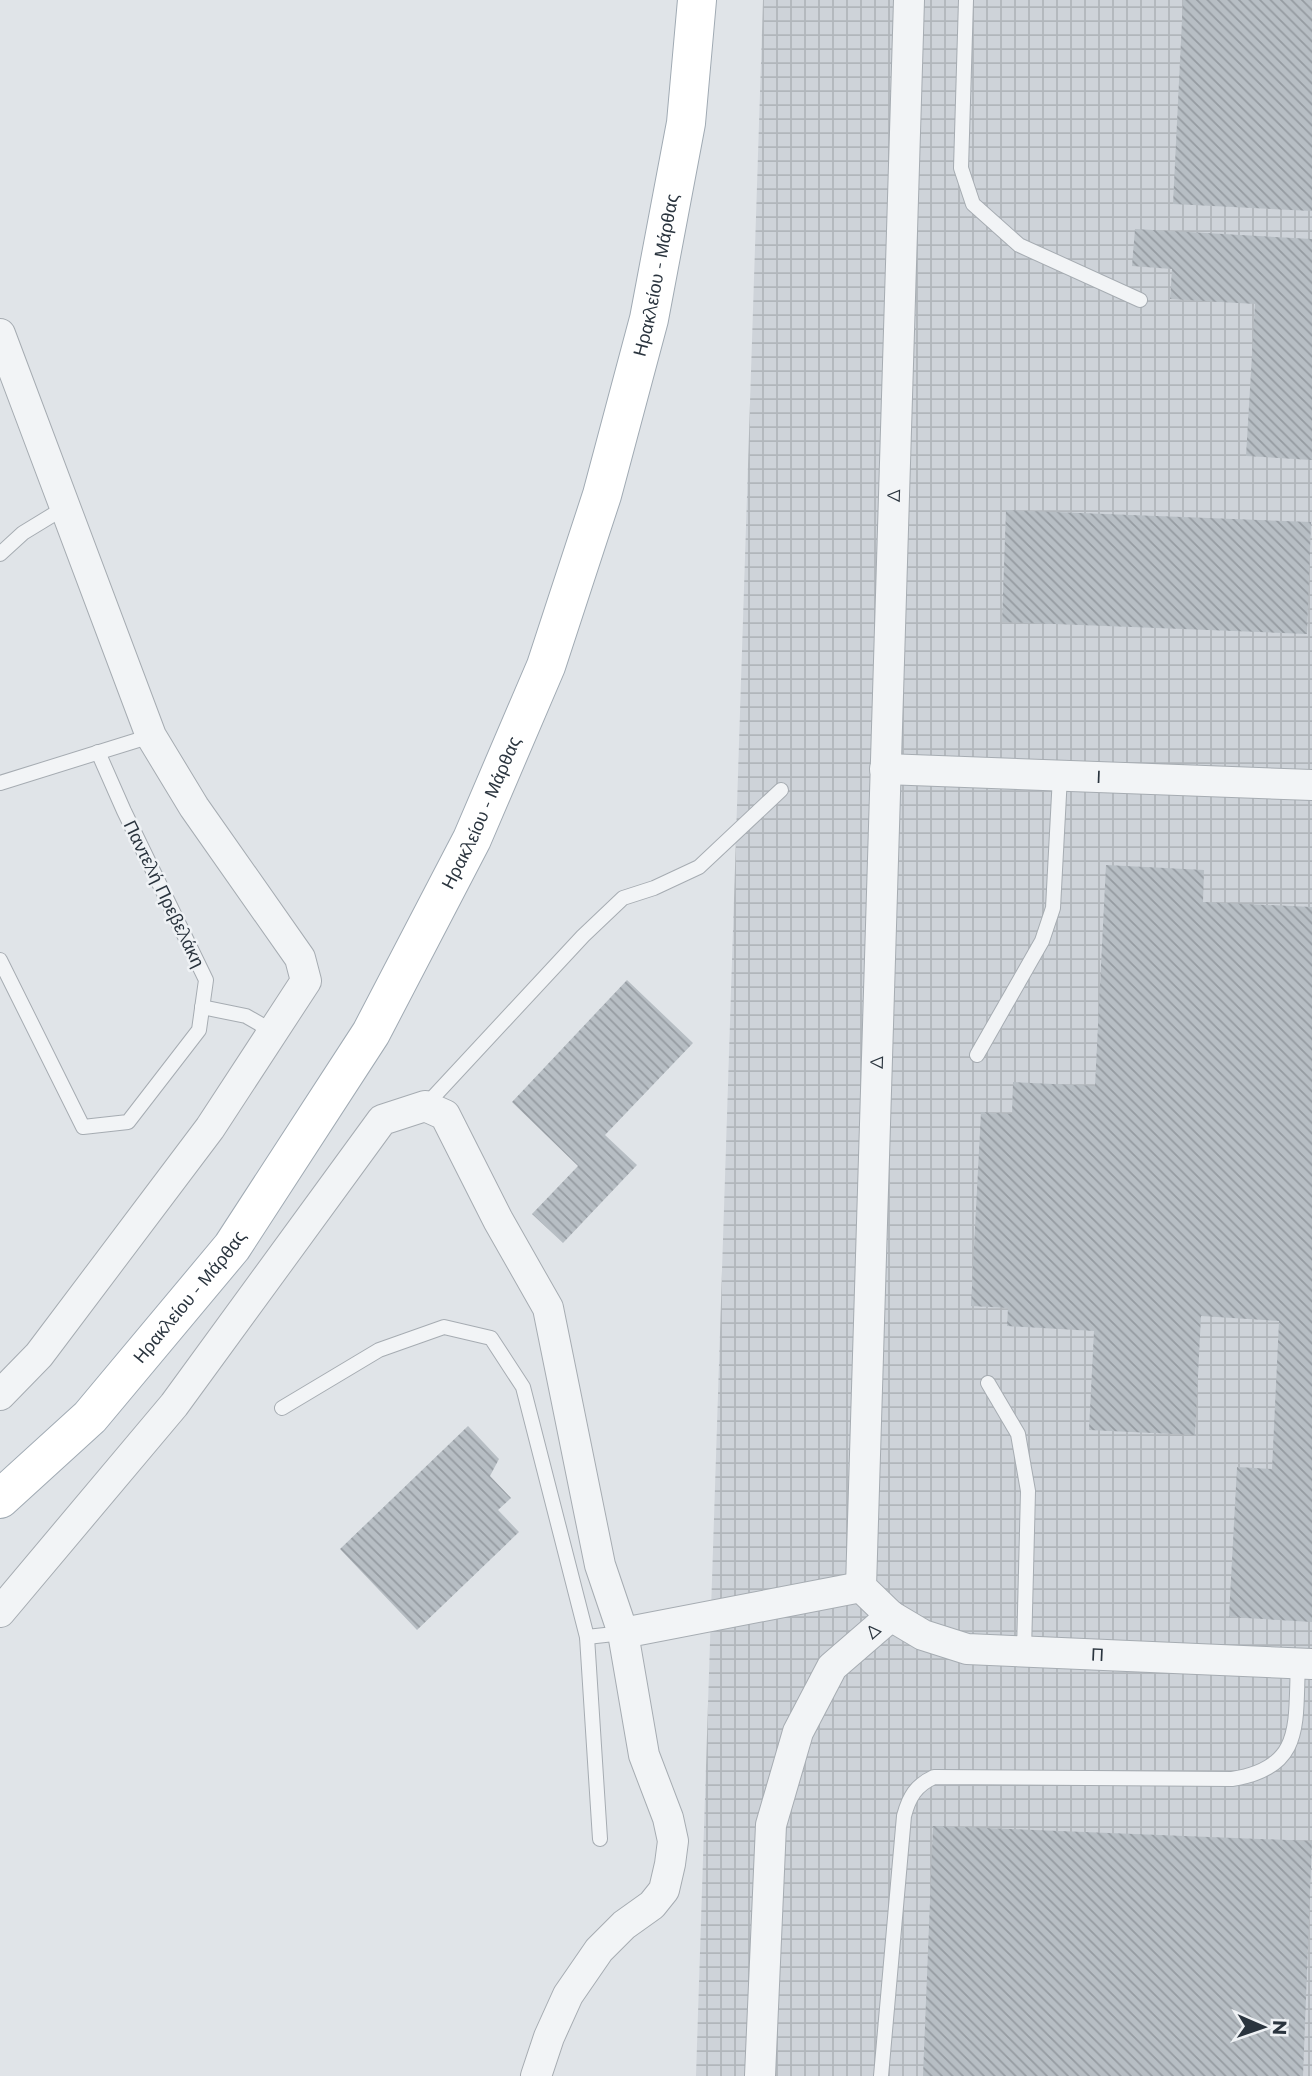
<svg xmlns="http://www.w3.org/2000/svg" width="1312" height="2076" font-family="Montserrat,sans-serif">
	<defs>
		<pattern id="industrial-grid" width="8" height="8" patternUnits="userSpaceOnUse" patternTransform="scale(1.75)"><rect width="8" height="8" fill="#ced3d9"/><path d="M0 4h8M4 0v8" fill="none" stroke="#b1b6bb"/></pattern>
		<pattern id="building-back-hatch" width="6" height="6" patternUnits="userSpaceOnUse" patternTransform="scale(1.75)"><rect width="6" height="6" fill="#b7bec4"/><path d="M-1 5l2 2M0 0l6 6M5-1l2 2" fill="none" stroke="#959ba1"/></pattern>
	</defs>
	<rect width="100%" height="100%" fill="#e0e4e8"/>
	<!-- industrial -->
	<path fill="url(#industrial-grid)" d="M763 0H1312V2076H696Z"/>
	<!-- building -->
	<g fill="url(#building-back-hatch)">
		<path d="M1183 0H1312V211L1173 204Z"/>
		<path d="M1135 229 1312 239V460L1246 456 1255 304 1170 299 1172 269 1132 266Z"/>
		<path d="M1006 510 1311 522 1307 634 1002 622Z"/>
		<path d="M1106 865 1204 870 1203 902 1312 907V1622L1229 1617 1237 1467 1272 1469 1279 1321 1201 1316 1195 1435 1089 1430 1094 1331 1007 1326 1008 1308 971 1306 981 1112 1012 1114 1013 1082 1095 1086Z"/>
		<path d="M627 980 693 1043 605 1135 637 1165 563 1243 532 1214 578 1166 512 1102Z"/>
		<path d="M468 1426 499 1459 490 1476 511 1498 498 1510 519 1532 417 1630 340 1549Z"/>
		<path d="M933 1826 1312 1841 1303 2076H923Z"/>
	</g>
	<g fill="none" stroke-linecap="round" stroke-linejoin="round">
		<!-- service casing -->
		<g stroke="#a6acb2" stroke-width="16">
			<g id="service">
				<path d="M966 0 961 168 973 204 1019 245 1140 300"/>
				<path d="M0 554 23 533 64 508"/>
				<path d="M0 783 151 736"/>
				<path d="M0 960 83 1127 128 1122 199 1030 206 980 124 811 98 752"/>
				<path d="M202 1007 246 1016 274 1032"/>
				<path d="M977 1055 1042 941 1053 908 1060 776"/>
				<path d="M425 1106 583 936 623 898 654 888 699 867 781 790"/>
				<path d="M988 1383 1018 1434 1028 1491 1024 1651"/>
				<path d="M282 1408 379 1350 444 1327 491 1338 523 1387 587 1637 600 1839"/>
				<path d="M587 1637 623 1633"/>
				<path d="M881 2076 904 1816C909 1797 916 1785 934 1777L1232 1779C1304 1768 1295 1724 1298 1664"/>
			</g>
		</g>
		<!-- minor casing -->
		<g stroke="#a6acb2" stroke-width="32">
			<g id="minor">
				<path d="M0 334 151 736 194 807 300 958 306 981 210 1128 39 1355 0 1395"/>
				<path id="s1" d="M885 769 1312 785"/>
				<path d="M0 1612 174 1405 382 1120 425 1106 445 1115 498 1220 548 1308 600 1565 623 1633"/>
				<path id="s2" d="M891 1616 923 1635 967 1649 1312 1664"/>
				<path d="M536 2076 549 2037 568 1995 599 1950 624 1925 652 1905 664 1890 670 1864 673 1841 668 1818 644 1755 623 1633 861 1587"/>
				<path id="s3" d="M760 2076 771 1825 798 1732 832 1667 891 1616 861 1587 909 0"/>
			</g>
		</g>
		<!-- primary casing -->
		<g stroke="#a0aab3" stroke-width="40">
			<g id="primary">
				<path id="s4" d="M0 1499 90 1417 232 1247 371 1033 472 839 546 666 602 495 649 319 686 123 697 0"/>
			</g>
		</g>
		<!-- service -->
		<use href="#service" stroke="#f2f4f6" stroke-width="14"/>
		<!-- minor -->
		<use href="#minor" stroke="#f2f4f6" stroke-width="30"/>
		<!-- primary -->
		<use href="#primary" stroke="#fff" stroke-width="38"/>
	</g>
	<g text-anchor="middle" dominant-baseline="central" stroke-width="5" stroke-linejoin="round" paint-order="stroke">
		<!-- street labels -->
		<g font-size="18" fill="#2a343e" stroke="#eff2f5">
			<text stroke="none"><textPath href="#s4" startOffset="1412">Ηρακλείου - Μάρθας</textPath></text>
			<text stroke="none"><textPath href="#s3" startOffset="1633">Δ</textPath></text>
			<text stroke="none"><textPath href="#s1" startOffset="214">Ι</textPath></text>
			<text stroke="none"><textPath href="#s4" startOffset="845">Ηρακλείου - Μάρθας</textPath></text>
			<text transform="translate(164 894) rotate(64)">Παντελή Πρεβελάκη</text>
			<text stroke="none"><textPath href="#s3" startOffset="1066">Δ</textPath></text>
			<text stroke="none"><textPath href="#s4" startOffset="278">Ηρακλείου - Μάρθας</textPath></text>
			<text stroke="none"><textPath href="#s3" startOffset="476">Δ</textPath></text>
			<text stroke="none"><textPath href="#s2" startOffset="214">Π</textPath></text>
		</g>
	</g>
	<!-- north arrow -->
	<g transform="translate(1263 2027) rotate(92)" stroke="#eff2f5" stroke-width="5" paint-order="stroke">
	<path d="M0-5L12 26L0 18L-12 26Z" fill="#2a343e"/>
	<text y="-10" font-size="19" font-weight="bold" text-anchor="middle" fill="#2a343e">N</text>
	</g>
</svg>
